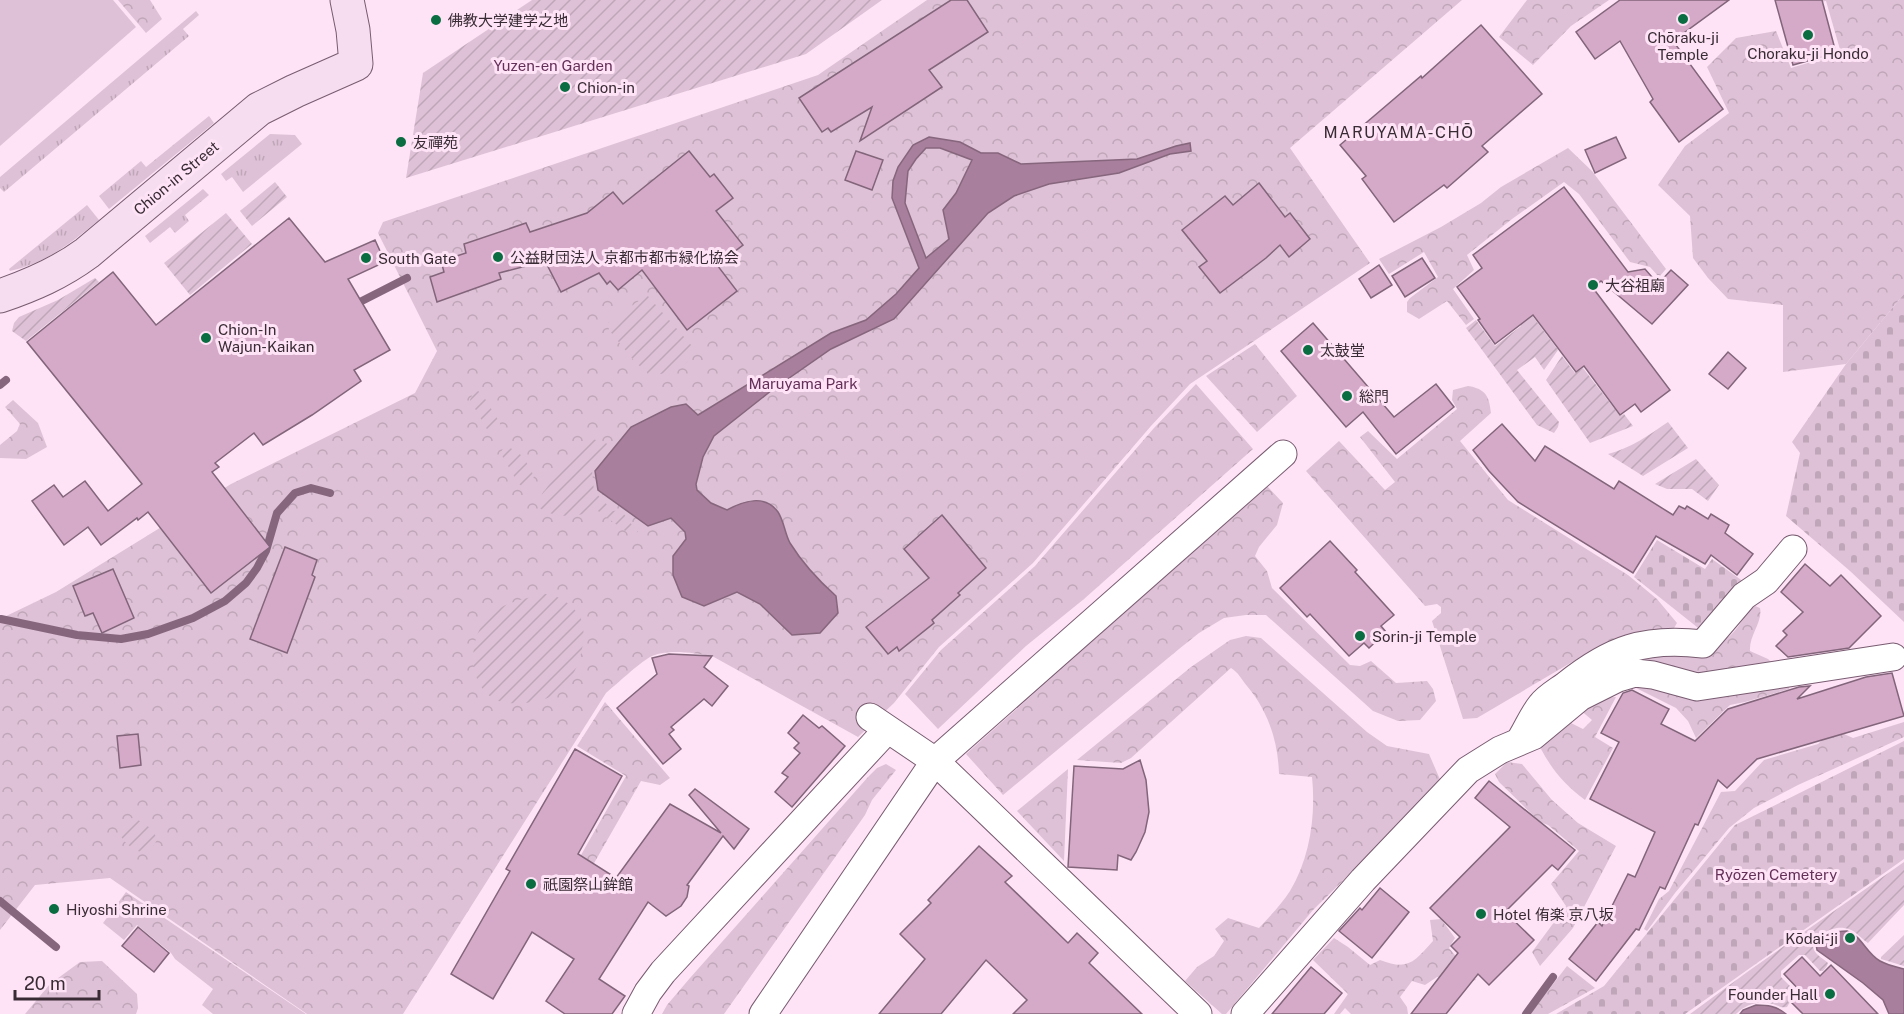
<svg xmlns="http://www.w3.org/2000/svg" width="1904" height="1014" font-family="'Public Sans','Noto Sans JP',sans-serif">
	<defs>
		<pattern id="grass-tufts" width="24" height="20" patternUnits="userSpaceOnUse" patternTransform="scale(1.5)"><rect width="24" height="20" fill="#dec1d6"/><path d="M3 7l-1-3M5 7V3M7 7l1-3M15 17l-1-3M17 17v-4M19 17l1-3" fill="none" stroke="#bfa6b8"/></pattern>
		<pattern id="forest-crowns" width="20" height="18" patternUnits="userSpaceOnUse" patternTransform="scale(1.5)"><rect width="20" height="18" fill="#dec1d6"/><path d="M2 6a3 3 0 1 1 6 0M12 15a3 3 0 1 1 6 0" fill="none" stroke="#bfa6b8"/></pattern>
		<pattern id="cemetery-stones" width="16" height="16" patternUnits="userSpaceOnUse" patternTransform="scale(1.5)"><rect width="16" height="16" fill="#dec1d6"/><path d="M2 7V4a2 2 0 0 1 4 0v3zM10 15v-3a2 2 0 0 1 4 0v3z" fill="#bfa6b8"/></pattern>
		<pattern id="garden-furrows" width="10" height="10" patternUnits="userSpaceOnUse" patternTransform="scale(1.5)"><rect width="10" height="10" fill="#dec1d6"/><path d="M-1 1l2-2M0 10L10 0M9 11l2-2" fill="none" stroke="#bfa6b8"/></pattern>
	</defs>
	<rect width="100%" height="100%" fill="#fee3f6"/>
	<!-- grass -->
	<g fill="url(#grass-tufts)">
		<path d="M196 11 199 15 183 29 189 36 4 192 0 188V177Z"/>
		<path d="M209 116 214 123 109 209 99 196 141 161 146 167Z"/>
		<path d="M270 134 295 135 302 144 243 192 232 177 226 181 221 174Z"/>
		<path d="M203 189 209 195 185 215 189 221 175 233 170 227 150 243 145 236Z"/>
		<path d="M87 205 99 220C71 243 46 263 10 271L9 269Z"/>
	</g>
	<!-- forest -->
	<g fill="url(#forest-crowns)">
		<path d="M118 0H150L162 19 146 33Z"/>
		<path d="M927 0H1462L1290 148 1370 263 1190 384 1151 426 1033 563 939 647 894 703 858 737 712 656C694 653 667 648 650 657 638 664 618 683 606 693L403 1014H307L110 878 35 885 0 930V619L56 592 231 484 415 393 437 351 378 233 383 222 818 75Z"/>
		<path d="M1527 0H1609L1571 26 1533 65 1499 37Z"/>
		<path d="M1799 0H1904V294L1846 364 1783 372V305L1728 299 1708 278 1693 258 1690 216 1658 185 1685 146 1729 113 1707 67 1736 38 1776 31 1791 68 1841 53 1826 1 1803 6Z"/>
		<path d="M1568 148 1592 171 1666 269 1659 277 1650 267 1630 262 1579 194 1564 182 1512 219 1467 255 1474 270 1453 289 1474 319 1466 325 1447 301 1419 319 1407 312V302L1410 298 1438 277 1424 252 1389 274 1379 259 1441 227 1481 203 1501 187Z"/>
		<path d="M1255 344 1297 396 1257 432 1206 376Z"/>
		<path d="M1196 384 1253 449 1084 599 1026 646 938 729 905 694 941 650 1035 566 1154 428Z"/>
		<path d="M1468 386C1486 389 1489 396 1491 413L1460 441 1508 500 1628 575 1657 599 1677 623 1674 628 1625 635 1584 655 1477 718 1463 719 1432 621 1441 613V607L1437 604 1425 606 1306 471 1339 441 1385 490 1395 482 1360 437 1368 431 1397 459 1457 409 1452 400 1453 390Z"/>
		<path d="M13 400 38 423 47 447 26 459 0 458V445L17 431 20 424 5 407Z"/>
		<path d="M1267 486 1283 503 1277 525 1259 547 1255 556 1267 571 1272 588 1350 665 1360 666 1371 661 1396 683 1427 681 1433 689 1436 701 1420 720 1398 721 1373 711 1266 615H1246L1224 618 1199 633 1179 649 1003 795 966 754Z"/>
		<path d="M1755 606 1760 608C1763 622 1749 635 1750 651L1768 659 1791 681 1789 689 1745 702 1730 705 1696 738 1688 721 1676 708 1632 686 1639 667 1634 652C1653 650 1713 648 1727 638 1738 631 1743 615 1755 606Z"/>
		<path d="M1246 636 1261 638 1367 732 1387 746 1429 754 1442 784 1394 827 1356 868 1313 910 1226 1014H1222L1185 981 1197 967 1214 956 1224 941 1215 929 1228 918 1259 928C1270 916 1281 905 1290 891 1310 858 1316 815 1312 777L1279 774C1278 741 1268 711 1247 686 1242 680 1238 672 1231 668L1131 758 1121 763 1077 760 1191 667 1230 640Z"/>
		<path d="M1616 697 1595 737 1613 748 1585 800C1566 786 1552 770 1541 749L1542 745 1563 726 1571 723 1583 729 1592 720 1579 709 1600 698Z"/>
		<path d="M605 702 670 778 660 785 641 781 585 879 577 862 626 776 577 746Z"/>
		<path d="M1904 722V737L1798 785 1754 808 1729 828 1675 893 1647 931 1644 929 1659 899 1669 891 1721 792 1735 791 1764 760 1818 744 1825 737 1844 734 1853 738Z"/>
		<path d="M1507 762 1522 764 1552 800 1578 823 1616 846 1573 928 1540 966 1532 952 1566 906 1551 884 1579 851 1548 825 1540 822 1499 782 1495 774Z"/>
		<path d="M886 764 896 770 872 800 865 815 724 1014H662L667 1005 690 978 868 777 877 768Z"/>
		<path d="M1068 769 1064 861 1017 811Z"/>
		<path d="M126 892 306 1014H213L202 1005 213 989 175 959 171 953 137 925 124 940 103 923Z"/>
		<path d="M1441 919 1455 938 1449 948 1476 980 1464 982 1437 977 1425 985 1412 981 1400 997 1407 1007 1408 1014H1351L1345 1008 1340 1014H1334L1348 994 1313 960 1334 938 1348 947 1370 965 1380 960C1408 971 1414 962 1433 941L1430 920Z"/>
		<path d="M102 961 137 994 138 1008 136 1014H25L50 984 80 962Z"/>
		<path d="M1567 966 1595 988 1548 1014H1530Z"/>
	</g>
	<!-- cemetery -->
	<g fill="url(#cemetery-stones)">
		<path d="M1904 294V622L1850 571 1786 516 1800 453 1792 442 1846 364Z"/>
		<path d="M1657 540 1705 569 1712 559 1744 582 1702 631 1634 577Z"/>
		<path d="M1904 741V859L1685 1014H1556L1604 986 1735 825Z"/>
	</g>
	<!-- garden -->
	<g fill="url(#garden-furrows)">
		<path d="M532 0H882L806 54 406 178 423 73Z"/>
		<path d="M275 182 287 197 252 226 240 211Z"/>
		<path d="M226 213 252 244 190 295 164 263Z"/>
		<path d="M95 278 99 282 26 341 12 331 14 323 19 317 58 300Z"/>
		<path d="M647 295 692 346 694 352C685 369 668 374 650 375L635 362 609 330 608 323Z"/>
		<path d="M1525 306 1558 350 1544 370 1535 357 1517 370 1559 422 1558 427 1554 433 1537 425 1466 328 1476 320 1495 346 1521 326 1514 315Z"/>
		<path d="M1562 356 1575 373 1583 368 1620 416 1624 414 1633 426 1590 443 1546 380Z"/>
		<path d="M478 391 482 394 500 423C500 429 498 432 492 434L488 431 470 400 473 393Z"/>
		<path d="M1668 422 1688 448 1643 476 1608 454C1631 448 1649 435 1668 422Z"/>
		<path d="M590 438 608 444 609 448 592 470 594 491 613 511 621 510 632 525 637 528 638 532 628 533 598 511C578 516 556 520 538 507V500L577 445Z"/>
		<path d="M505 447C521 449 527 463 534 476L531 485 526 490 518 483 501 454 502 450Z"/>
		<path d="M1696 459 1719 485 1708 501 1692 489H1667L1655 484Z"/>
		<path d="M545 594C559 595 575 606 581 619 589 639 577 678 560 691 546 702 525 704 508 703 467 699 464 639 490 615 505 602 526 598 545 594Z"/>
		<path d="M132 818C142 820 155 830 157 840L150 852C138 855 126 845 120 835 120 827 124 821 132 818Z"/>
		<path d="M1904 862V905L1868 943C1859 937 1855 929 1844 928 1834 926 1808 936 1814 950 1816 955 1824 959 1828 963L1827 966 1823 971H1820L1805 955H1799L1781 971V977L1796 992 1787 1007C1781 1008 1779 1006 1773 1004 1759 1000 1746 1004 1736 1014H1690L1750 970Z"/>
		<path d="M1904 935V966L1881 959V957Z"/>
	</g>
	<!-- pitch -->
	<path fill="#dec1d6" d="M0 0H113L136 27 0 146Z"/>
	<!-- water -->
	<g fill="#a87f9c" stroke="#86667d" stroke-width="1.5" fill-rule="evenodd">
		<path d="M929 137 960 142 981 153H998L1021 164 1137 159 1176 146 1190 143 1191 151 1170 154 1119 173 1049 184 1014 196 988 213 894 319 831 349 772 390 714 436 703 457 696 484 697 490 711 503 727 510C743 501 765 494 778 512 784 521 785 534 790 543 803 564 818 580 836 596L838 613 820 633 792 635 760 604 737 592 704 606 682 597 673 575V556L686 539 685 532 671 518 648 526 598 490 595 471 631 427 671 407 686 404 698 415 831 333 866 320 896 294 919 268 892 198 893 181 898 167 913 145ZM926 148H940L972 160 956 193 943 210 949 239 926 258 905 203 908 171 916 159Z"/>
		<path d="M1847 931C1862 936 1866 953 1880 961 1887 965 1896 967 1904 969V1014H1889L1883 1000 1863 983 1817 950 1816 944C1825 934 1834 931 1847 931Z"/>
		<path d="M1756 1005C1767 1005 1777 1006 1786 1014H1740L1743 1010Z"/>
	</g>
	<g fill="none" stroke-linecap="round" stroke-linejoin="round">
		<!-- stream -->
		<g stroke="#86667d" stroke-width="8">
			<path d="M352 306 407 278"/>
			<path d="M0 385 6 380"/>
			<path d="M1 619 77 635 121 639 148 634 193 618 225 601 246 583 257 568 266 551 277 513 295 493 311 488 330 493"/>
			<path d="M0 901 56 947"/>
			<path d="M1526 1014 1553 977"/>
		</g>
	</g>
	<!-- building -->
	<g fill="#d5aac8" stroke="#82657a" stroke-width="1.5">
		<path d="M951 0H967L988 32 929 70 942 87 860 141 872 107 831 132 828 128 822 132 799 98Z"/>
		<path d="M1620 0H1729L1673 41 1723 109 1679 142 1650 102 1653 99 1620 41 1595 59 1576 32Z"/>
		<path d="M1775 0H1822L1836 53 1793 65Z"/>
		<path d="M1481 25 1542 94 1482 146 1488 152 1447 188 1444 185 1394 222 1362 179 1366 176 1340 145 1421 76 1422 78Z"/>
		<path d="M1616 137 1626 158 1595 173 1585 150Z"/>
		<path d="M689 151 710 177 714 174 733 198 716 211 743 245 717 265 737 291 687 330 642 270 618 290 610 281 607 284 599 273 561 292 545 261 499 273 501 279 437 302 430 277 444 272 441 261 466 253 464 244 526 223 530 232 587 213 613 192 623 204Z"/>
		<path d="M856 151 883 160 872 190 845 180Z"/>
		<path d="M1259 183 1285 217 1290 213 1310 239 1289 257 1280 245 1266 258 1220 293 1199 267 1207 261 1182 230 1225 196 1233 205Z"/>
		<path d="M1564 187 1628 272 1645 269 1658 284 1671 270 1688 285 1652 324 1601 281 1593 288 1670 390 1641 412 1635 404 1620 415 1584 366 1576 372 1533 315 1495 344 1478 320 1480 319 1457 287 1482 268 1473 255Z"/>
		<path d="M289 218 325 262 375 240 385 262 348 279 390 350 354 370 361 381 312 415 263 445 254 433 215 463 219 467 212 472 270 547 211 593 148 512 138 520 137 518 101 545 88 527 64 545 32 501 54 485 63 497 85 481 108 511 142 484 27 342 113 272 156 325Z"/>
		<path d="M1422 258 1435 278 1405 297 1392 276Z"/>
		<path d="M1379 265 1392 285 1371 298 1359 279Z"/>
		<path d="M1313 323 1394 417 1436 384 1454 407 1396 454 1363 412 1346 427 1281 351Z"/>
		<path d="M1728 352 1746 368 1728 389 1709 374Z"/>
		<path d="M1502 424 1535 461 1545 446 1614 489 1619 481 1673 515 1679 506 1685 509 1687 506 1708 519 1711 514 1729 525 1725 533 1753 554 1737 575 1711 555 1705 564 1656 536 1633 573 1518 502 1489 471 1473 450Z"/>
		<path d="M942 515 986 568 958 593 960 595 932 620 934 623 899 651 897 647 888 654 866 627 929 578 904 549Z"/>
		<path d="M1330 541 1357 570 1355 572 1394 615 1381 626 1386 632 1369 648 1364 643 1349 656 1310 614 1307 617 1280 588Z"/>
		<path d="M285 547 317 560 312 575 315 577 287 653 250 639Z"/>
		<path d="M1805 564 1830 586 1841 575 1881 616 1849 648 1788 657 1776 646 1787 635 1783 631 1803 612 1781 592Z"/>
		<path d="M113 569 134 618 102 633 93 613 85 616 73 586Z"/>
		<path d="M669 654 712 656 704 667 728 686 712 706 704 699 671 727 674 730 669 734 681 749 663 764 617 708 657 674 652 658Z"/>
		<path d="M1892 673 1904 716 1757 759 1727 788 1718 780 1698 825 1695 824 1665 889 1660 887 1639 930 1636 929 1596 981 1569 959 1598 922 1602 926 1628 874 1635 877 1655 832 1590 799 1619 742 1601 733 1623 693 1632 690 1669 709 1661 724 1695 741 1728 709 1799 687 1810 686 1797 699 1866 677Z"/>
		<path d="M803 715 819 728 822 726 845 746 792 807 775 792 788 777 782 773 800 753 794 748 799 743 788 733Z"/>
		<path d="M138 734 141 765 120 768 117 736Z"/>
		<path d="M575 749 622 776 578 854 616 878 670 804 721 833 689 795 695 789 749 829 734 849 723 836 687 885 689 886 687 897 681 906 666 916 648 902 599 979 625 996 612 1014H565L546 1001 574 959 532 932 493 999 451 974 510 871 506 869Z"/>
		<path d="M1140 760 1146 780 1149 812 1145 832 1136 852 1131 860 1118 855 1117 870 1068 867 1074 766 1123 769Z"/>
		<path d="M1489 781 1575 850 1558 870 1552 865 1505 912 1534 940 1489 985 1478 974 1446 1014H1411L1458 953 1451 946 1460 937 1430 908 1510 827 1475 798Z"/>
		<path d="M979 846 1012 876 1005 882 1068 943 1077 933 1098 953 1089 963 1142 1014H1013L1027 1000 986 960 941 1014H879L925 959 900 934 931 903 928 900Z"/>
		<path d="M1380 888 1409 912 1372 958 1339 931 1360 908 1362 910Z"/>
		<path d="M138 927 169 953 154 972 122 946Z"/>
		<path d="M1802 957 1820 976 1831 965 1878 1014H1803L1792 1003 1802 993 1784 974Z"/>
		<path d="M1311 967 1342 993 1324 1014H1272Z"/>
	</g>
	<g fill="none" stroke-linecap="round" stroke-linejoin="round">
		<!-- street casing -->
		<g stroke="#785b70" stroke-width="29">
			<g id="street">
				<path d="M870 717 935 761 1198 1014"/>
				<path d="M1522 737C1528 727 1533 715 1541 705 1547 697 1558 691 1566 685 1611 649 1645 637 1703 644L1744 596 1766 581 1793 549"/>
				<path d="M636 1014 648 992 663 972 887 730"/>
				<path d="M763 1014 935 761 1283 454"/>
				<path d="M1245 1014 1363 880 1468 770 1500 750 1533 736 1580 697 1618 678 1635 673 1653 675 1697 687 1893 657"/>
			</g>
		</g>
		<!-- secondary casing -->
		<g stroke="#785b70" stroke-width="35">
			<path id="secondary" d="M0 296C32 285 60 273 87 253L259 109 295 91 356 64 353 30 347 0"/>
		</g>
		<!-- street -->
		<use href="#street" stroke="#fff" stroke-width="27"/>
		<!-- secondary -->
		<use href="#secondary" stroke="#f6ddf0" stroke-width="33"/>
	</g>
	<!-- markers -->
	<g fill="#0a6c41" stroke="#fee3f6" stroke-width="2">
		<circle cx="1683" cy="19" r="6"/>
		<circle cx="436" cy="20" r="6"/>
		<circle cx="1808" cy="35" r="6"/>
		<circle cx="565" cy="87" r="6"/>
		<circle cx="401" cy="142" r="6"/>
		<circle cx="498" cy="257" r="6"/>
		<circle cx="366" cy="258" r="6"/>
		<circle cx="1593" cy="285" r="6"/>
		<circle cx="206" cy="338" r="6"/>
		<circle cx="1308" cy="350" r="6"/>
		<circle cx="1347" cy="396" r="6"/>
		<circle cx="1360" cy="636" r="6"/>
		<circle cx="531" cy="884" r="6"/>
		<circle cx="54" cy="909" r="6"/>
		<circle cx="1481" cy="914" r="6"/>
		<circle cx="1850" cy="938" r="6"/>
		<circle cx="1830" cy="994" r="6"/>
	</g>
	<g text-anchor="middle" dominant-baseline="central" stroke-width="6" stroke-linejoin="round" paint-order="stroke">
		<!-- poi labels -->
		<g font-size="15" fill="#382b34" stroke="#fee3f6" text-anchor="start">
			<text x="448" y="20">佛教大学建学之地</text>
			<text x="1683" y="37" text-anchor="middle">Chōraku-ji<tspan x="1683" dy="17">Temple</tspan></text>
			<text x="1808" y="53" text-anchor="middle">Choraku-ji Hondo</text>
			<text x="577" y="87">Chion-in</text>
			<text x="413" y="142">友禪苑</text>
			<text x="510" y="257">公益財団法人 京都市都市緑化協会</text>
			<text x="378" y="258">South Gate</text>
			<text x="1605" y="285">大谷祖廟</text>
			<text x="218" y="329">Chion-In<tspan x="218" dy="17">Wajun-Kaikan</tspan></text>
			<text x="1320" y="350">太鼓堂</text>
			<text x="1359" y="396">総門</text>
			<text x="1372" y="636">Sorin-ji Temple</text>
			<text x="543" y="884">祇園祭山鉾館</text>
			<text x="66" y="909">Hiyoshi Shrine</text>
			<text x="1493" y="914">Hotel 侑楽 京八坂</text>
			<text x="1838" y="938" text-anchor="end">Kōdai-ji</text>
			<text x="1818" y="994" text-anchor="end">Founder Hall</text>
		</g>
		<!-- park labels -->
		<g font-size="15" fill="#642f58" stroke="#fee3f6">
			<text x="553" y="65">Yuzen-en Garden</text>
			<text x="803" y="383">Maruyama Park</text>
			<text x="1776" y="874">Ryōzen Cemetery</text>
		</g>
		<!-- street labels -->
		<g font-size="15" fill="#382b34" stroke="#fee3f6">
			<text transform="translate(176 178) rotate(-40)">Chion-in Street</text>
		</g>
		<!-- neighbourhood labels -->
		<g font-size="16" letter-spacing="1.5" fill="#382b34" stroke="#fee3f6">
			<text x="1399" y="132">MARUYAMA-CHŌ</text>
		</g>
	</g>
	<!-- scale -->
	<path d="M15 990v9h84v-9" fill="none" stroke="#382b34" stroke-width="3"/>
	<text x="24" y="990" font-size="18" fill="#382b34" stroke="#fee3f6" stroke-width="4.5" paint-order="stroke">20 m</text>
</svg>
